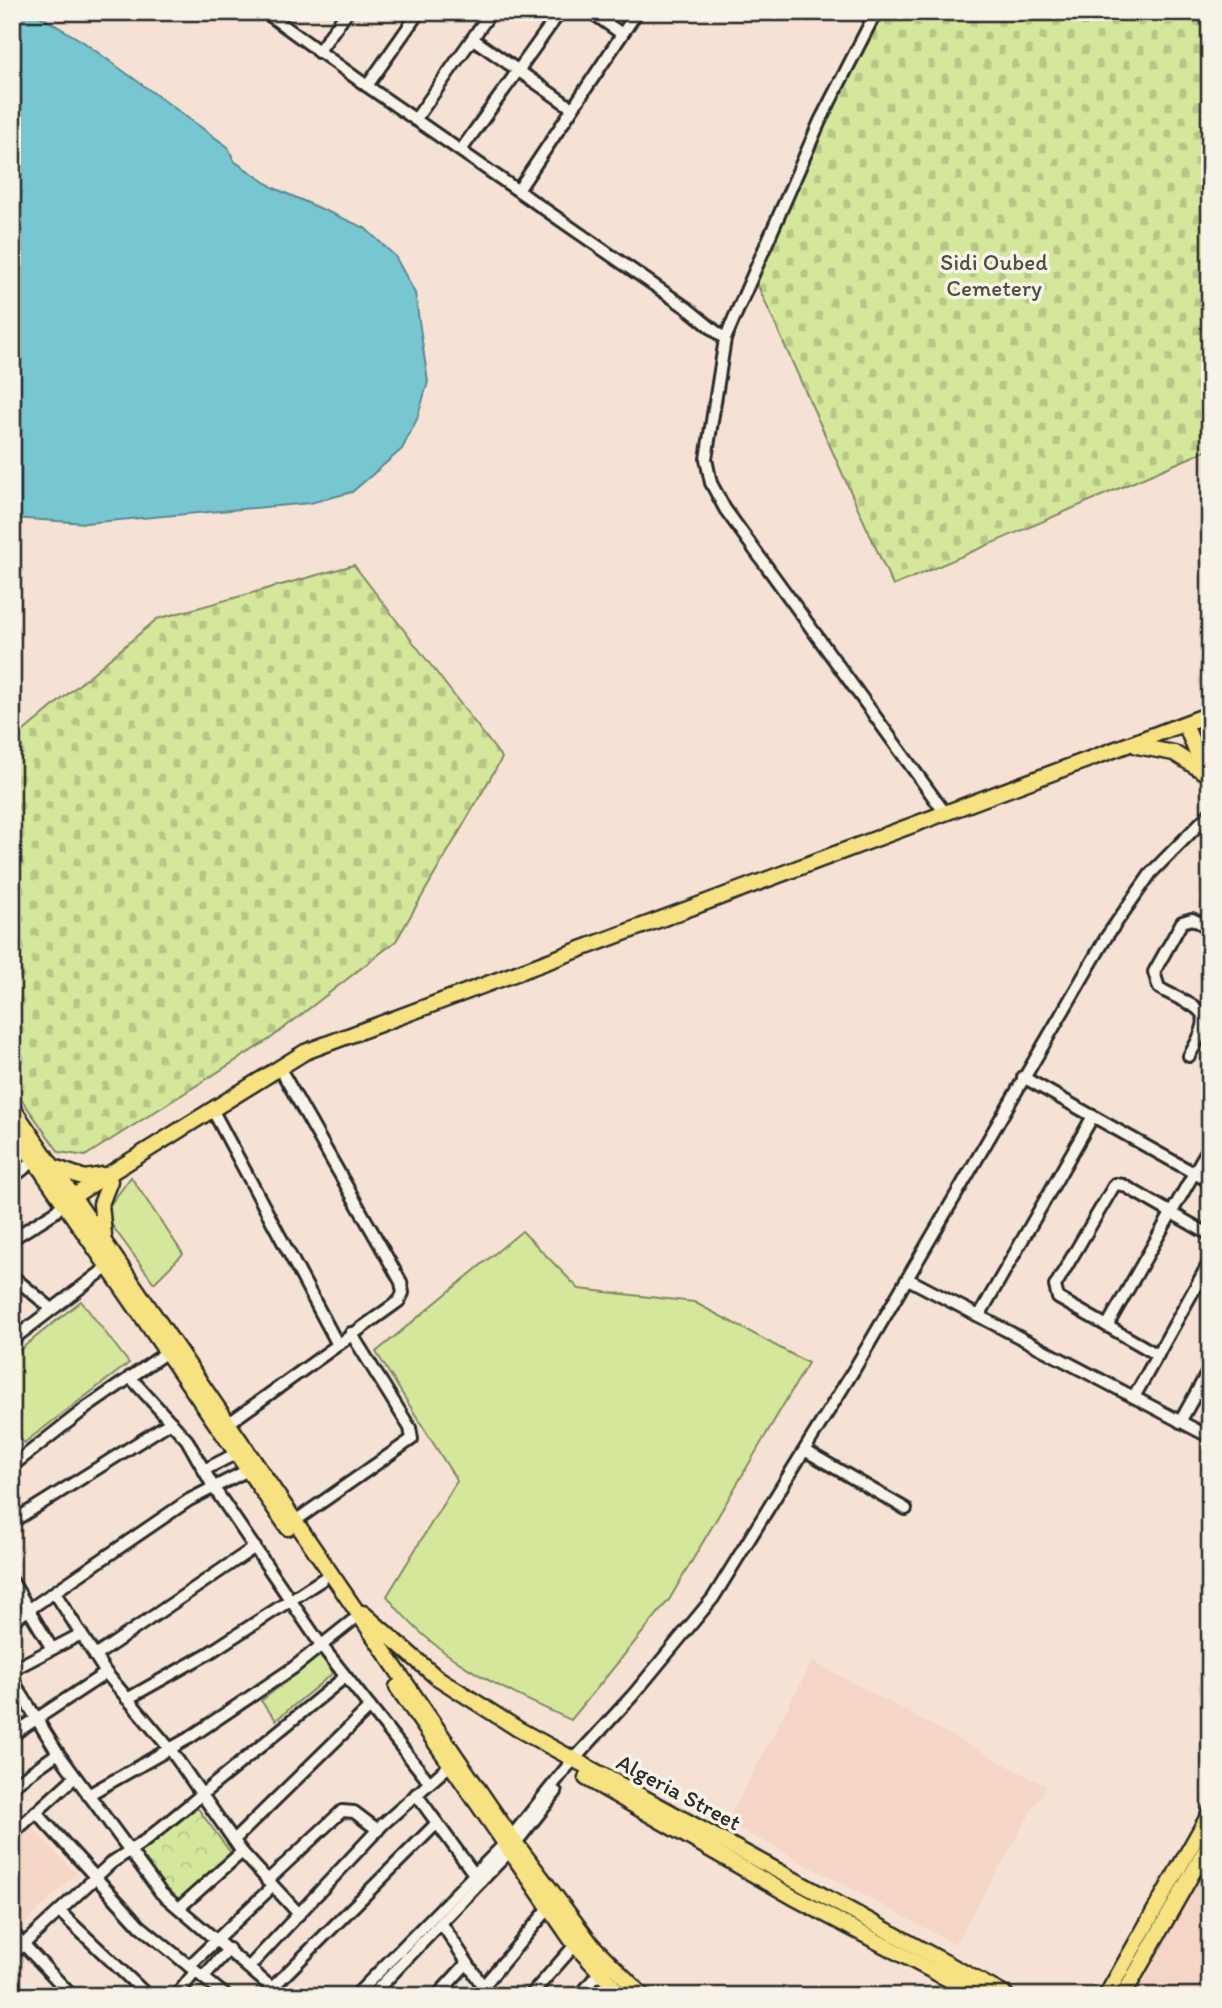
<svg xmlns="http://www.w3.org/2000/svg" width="1222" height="2008" font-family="Itim,sans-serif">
	<defs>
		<pattern id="forest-crowns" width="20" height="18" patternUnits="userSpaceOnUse" patternTransform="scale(1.75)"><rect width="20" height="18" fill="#d5e79b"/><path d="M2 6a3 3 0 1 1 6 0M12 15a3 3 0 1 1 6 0" fill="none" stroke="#b7c686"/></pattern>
		<pattern id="cemetery-stones" width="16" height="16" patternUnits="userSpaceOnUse" patternTransform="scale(1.75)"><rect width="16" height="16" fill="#d5e79b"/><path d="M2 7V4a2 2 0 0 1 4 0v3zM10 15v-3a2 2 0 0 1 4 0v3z" fill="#b7c686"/></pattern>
	</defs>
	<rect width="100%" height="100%" fill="#f6e2d4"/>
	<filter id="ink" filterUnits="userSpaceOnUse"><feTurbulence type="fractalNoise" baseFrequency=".0143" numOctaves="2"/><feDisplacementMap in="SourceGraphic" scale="14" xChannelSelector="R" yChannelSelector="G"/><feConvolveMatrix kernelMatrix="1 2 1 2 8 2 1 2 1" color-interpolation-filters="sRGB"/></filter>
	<g filter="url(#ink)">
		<!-- built -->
		<g fill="#f5d6c6">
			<path d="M812 1661 1046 1786 955 1944 727 1822Z"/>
			<path d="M27 1823 76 1873 19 1930 12 1923V1839Z"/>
			<path d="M1195 1875 1210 1883V1996H1128Z"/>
		</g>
		<!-- forest -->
		<path fill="url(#forest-crowns)" stroke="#808963" stroke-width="2" d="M194 1803 233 1856 179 1904 163 1889 138 1852Z"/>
		<!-- cemetery -->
		<g fill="url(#cemetery-stones)" stroke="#808963" stroke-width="2">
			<path d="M883 12H1210V449L893 586 758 286V274L831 109Z"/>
			<path d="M354 565 502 758 396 941 270 1039 85 1156 59 1152 12 1086V741L157 619Z"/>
		</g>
		<!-- garden -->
		<g fill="#d5e79b" stroke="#808963" stroke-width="2">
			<path d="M131 1177 183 1254 154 1283 111 1224 107 1209Z"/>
			<path d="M522 1231 579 1289 694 1302 808 1363 669 1600 571 1720C501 1688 436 1660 387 1596L457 1481 376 1352Z"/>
			<path d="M81 1301 129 1363 24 1443 12 1429V1356Z"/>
			<path d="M320 1655 333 1673 276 1720 261 1701Z"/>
		</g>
		<!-- water -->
		<path fill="#77c7d2" stroke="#59898f" stroke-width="2" d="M12 12H33L82 41 228 147 234 161 274 188 365 228 395 256 415 293 428 382 417 419 402 449 352 492 310 503 86 523 12 518Z"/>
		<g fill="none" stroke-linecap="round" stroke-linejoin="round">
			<!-- minor casing -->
			<g stroke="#2b2b2b" stroke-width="16">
				<g id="minor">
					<path d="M265 12 367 86 687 308 725 339"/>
					<path d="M591 12 622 34"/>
					<path d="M876 12 820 121 725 339 706 459 711 483 725 509 945 813"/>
					<path d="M473 39 572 108"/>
					<path d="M318 52 347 12"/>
					<path d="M367 86 419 12"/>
					<path d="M415 120 491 12"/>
					<path d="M461 150 560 12"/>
					<path d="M519 189 637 12"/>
					<path d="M1189 1056C1218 1007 1202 1012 1159 988L1154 972 1182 922 1192 919 1210 928"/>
					<path d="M1023 1077 1210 1182"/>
					<path d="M212 1109 337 1343"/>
					<path d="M12 1178 34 1161"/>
					<path d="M12 1239 55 1212 64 1202"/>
					<path d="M12 1276 52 1309"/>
					<path d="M908 1279 1210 1437"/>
					<path d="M979 1316 1093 1116"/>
					<path d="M1107 1326 1210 1145"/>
					<path d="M12 1340 109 1266"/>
					<path d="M1158 1355 1058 1298 1055 1286 1115 1184 1123 1185 1210 1235"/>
					<path d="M130 1377 187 1440 214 1488 321 1645 429 1782"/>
					<path d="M1134 1397 1210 1261"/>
					<path d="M1180 1422 1210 1368"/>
					<path d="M229 1423 399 1301 403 1293 401 1282 279 1067"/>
					<path d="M806 1451 906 1509"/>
					<path d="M12 1466 86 1408 167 1352"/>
					<path d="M204 1470 237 1453"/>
					<path d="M295 1521 412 1439 410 1428 351 1333"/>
					<path d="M12 1522 171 1422"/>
					<path d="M12 1581 52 1649"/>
					<path d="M55 1593 106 1673 170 1749 242 1852 299 1914"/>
					<path d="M12 1621 189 1500 248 1470"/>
					<path d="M95 1656 255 1547"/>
					<path d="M12 1670 81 1634"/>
					<path d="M12 1679 58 1753 161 1893 272 1988"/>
					<path d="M127 1699 209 1653 323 1579"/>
					<path d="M12 1735 106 1673"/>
					<path d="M12 1786 58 1753"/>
					<path d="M416 1794 474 1874"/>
					<path d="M88 1795 189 1738 293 1668 352 1621"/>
					<path d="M36 1812 140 1926 226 1996"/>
					<path d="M12 1834 75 1777"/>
					<path d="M234 1840 370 1707"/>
					<path d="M267 1881 342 1811 354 1812 378 1830"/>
					<path d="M179 1908 242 1852"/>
					<path d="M60 1912 148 1996"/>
					<path d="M442 1924 489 1996"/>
					<path d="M12 1932 72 1996"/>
					<path d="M12 1955 111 1863 146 1840 345 1677"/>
					<path d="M189 1966 272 1887"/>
					<path d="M250 1966 383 1824 450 1765"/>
					<path d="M203 1977 229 1949"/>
					<path d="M176 1996 195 1972"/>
					<path d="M279 1996 272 1988 437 1823"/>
					<path d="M355 1996 511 1837 567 1767 633 1695 713 1598 855 1368 1107 936 1151 873 1210 813"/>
					<path d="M371 1996 509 1852 556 1792"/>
					<path d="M437 1996 467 1963"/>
					<path d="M475 1996 549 1908"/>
					<path d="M530 1996 575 1945"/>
					<path d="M580 1996 599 1972"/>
				</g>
			</g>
			<!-- major casing -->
			<g stroke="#2b2b2b" stroke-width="19">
				<g id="major">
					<path d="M1185 724 1204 771"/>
					<path d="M1137 746 1174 753 1204 772"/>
					<path d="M12 1107 511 1837 592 1945 643 1996"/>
					<path d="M12 1128 288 1528"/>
					<path d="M54 1167 85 1178 102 1175"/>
					<path d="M64 1202 305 1052 1210 714"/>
					<path d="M104 1235 101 1204 110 1181"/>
					<path d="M363 1613 435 1676 518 1729 1007 1996"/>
					<path d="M397 1687 575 1945 622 1996"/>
					<path d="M586 1778 793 1897 980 1996"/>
					<path d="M1106 1996 1210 1813"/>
					<path d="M1123 1996 1210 1842"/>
				</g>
			</g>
			<!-- minor -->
			<use href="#minor" stroke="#f7f3e8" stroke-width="10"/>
			<!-- major -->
			<use href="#major" stroke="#f7e281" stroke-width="14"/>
		</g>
	</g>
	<g text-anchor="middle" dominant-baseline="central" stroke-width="7" stroke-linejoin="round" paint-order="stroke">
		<!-- park labels -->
		<g font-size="23" fill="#4d5141" stroke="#f7f3e8">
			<text x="994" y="262">Sidi Oubed<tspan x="994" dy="26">Cemetery</tspan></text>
		</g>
		<!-- street labels -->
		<g font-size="23" fill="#2b2b2b" stroke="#f7f3e8">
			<text transform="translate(679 1792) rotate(28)">Algeria Street</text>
		</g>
	</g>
	<!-- margin -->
	<rect width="1222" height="2008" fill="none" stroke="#f7f3e8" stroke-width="42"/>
	<rect x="21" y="21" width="1180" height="1966" fill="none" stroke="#2b2b2b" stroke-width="2.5" filter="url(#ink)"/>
</svg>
